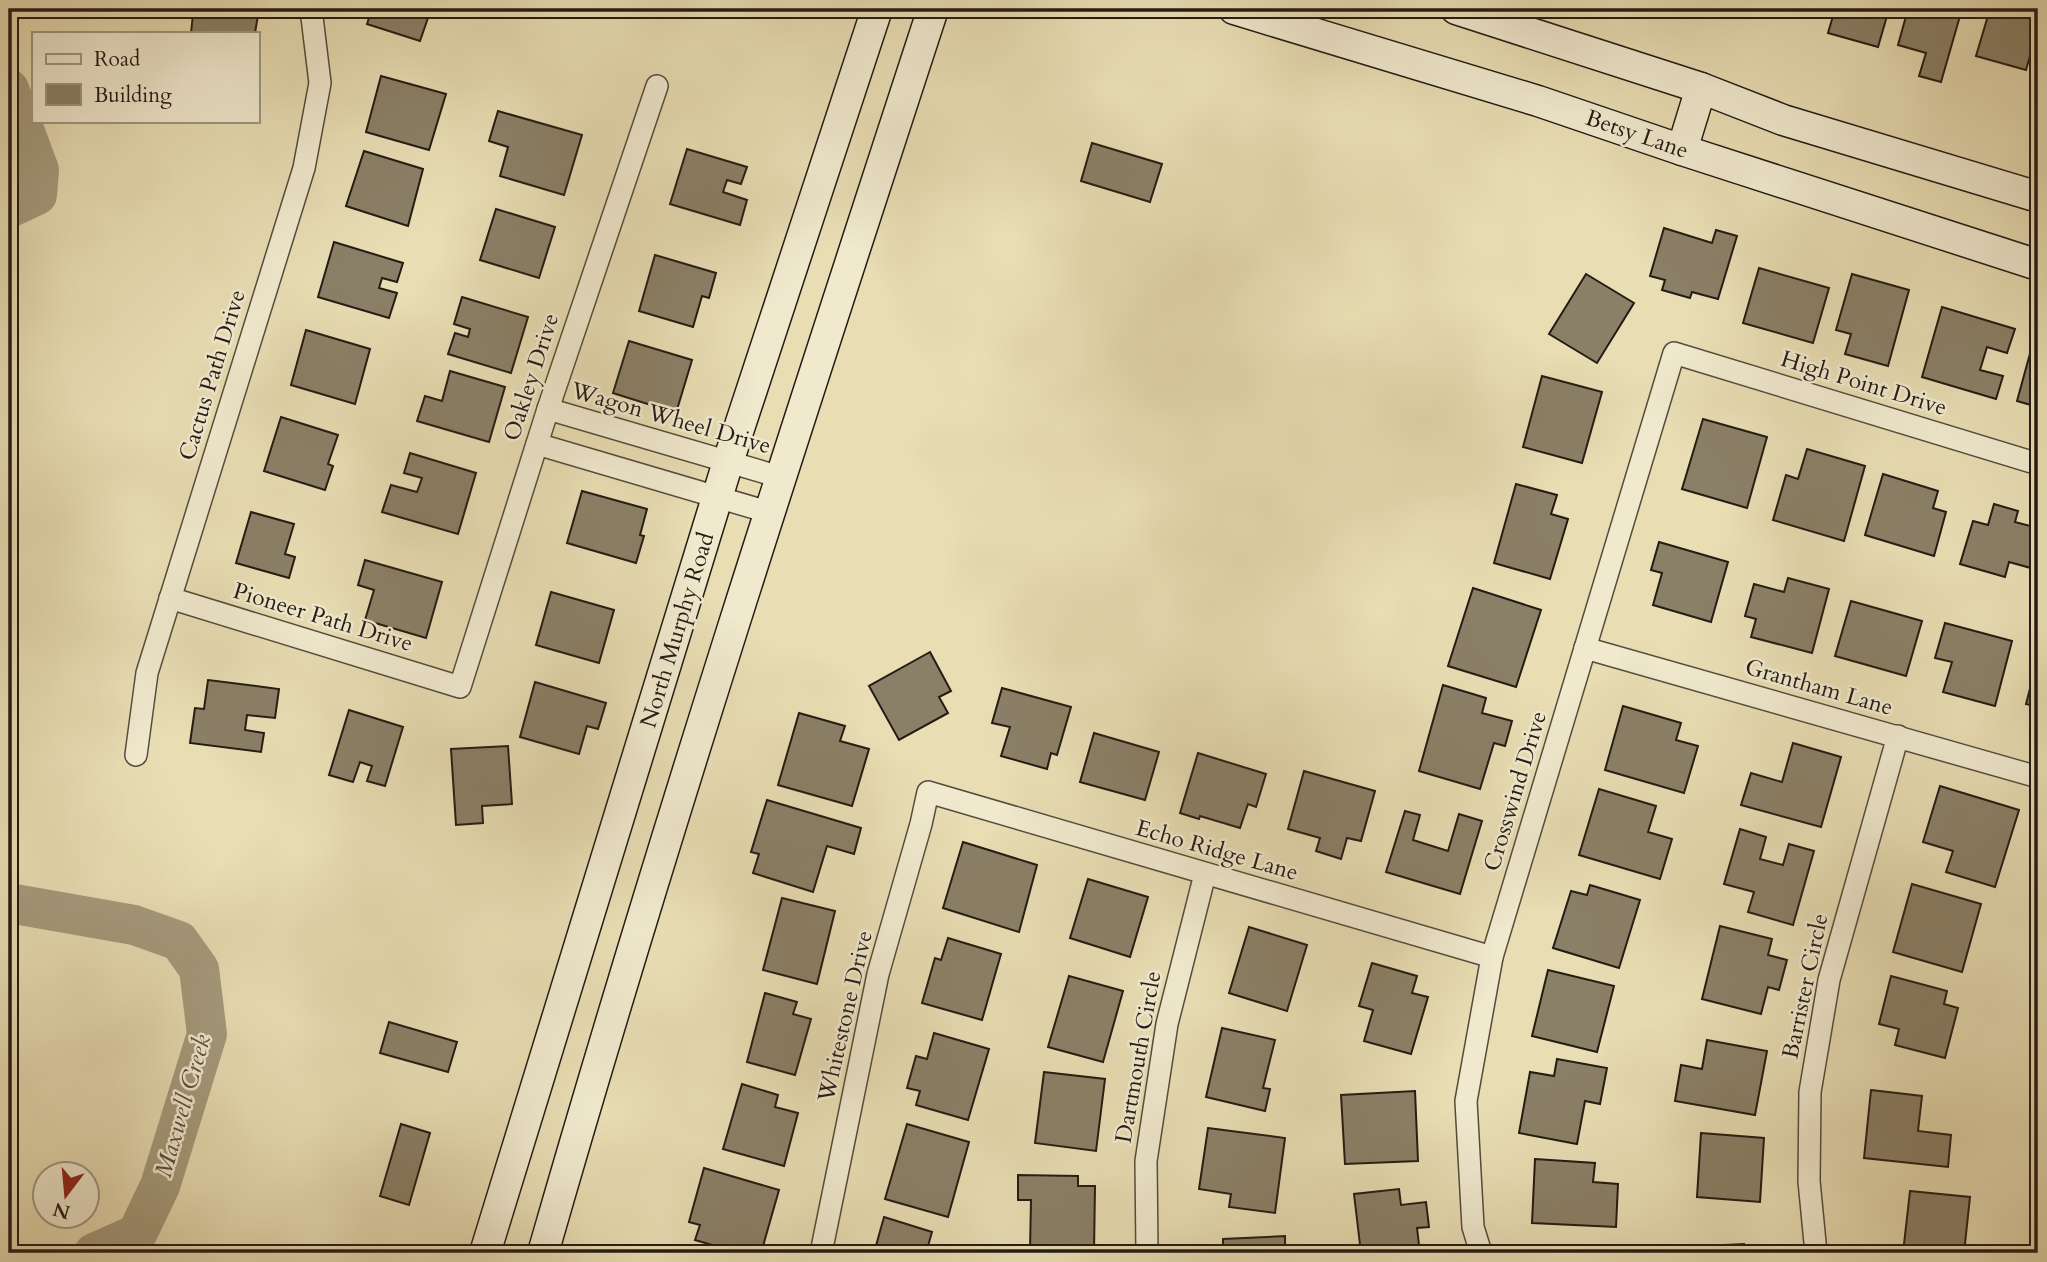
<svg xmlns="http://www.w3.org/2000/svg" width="2047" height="1262" font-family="Cardo,serif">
	<rect width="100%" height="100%" fill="#e8ddb3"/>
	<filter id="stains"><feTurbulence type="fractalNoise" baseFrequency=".00286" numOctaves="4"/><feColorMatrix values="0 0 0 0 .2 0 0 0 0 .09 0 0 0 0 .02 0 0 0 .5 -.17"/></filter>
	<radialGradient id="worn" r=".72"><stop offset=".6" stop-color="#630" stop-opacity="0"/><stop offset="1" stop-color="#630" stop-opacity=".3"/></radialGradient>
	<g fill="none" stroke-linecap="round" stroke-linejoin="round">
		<!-- river -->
		<g stroke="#a59b7d" stroke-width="40">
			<path d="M9 89 39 170 37 195 9 208"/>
			<path d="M9 903 134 925 179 941 199 969 207 1034 160 1186 137 1234 94 1253"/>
		</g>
	</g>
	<!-- building -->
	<g fill="#8a8067" stroke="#241b14" stroke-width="2">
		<path d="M172 9H259L255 33H191L193 14 172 11Z"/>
		<path d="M372 9H450L447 18 430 12 420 41 367 24Z"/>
		<path d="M1835 9H1889L1878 47 1828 33Z"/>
		<path d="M1908 9H1962L1941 82 1919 76 1926 53 1898 45Z"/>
		<path d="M1990 9H2013L2038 16V28L2026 70 1976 56Z"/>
		<path d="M381 76 446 94 429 150 366 132Z"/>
		<path d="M498 111 582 135 564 195 500 176 508 147 489 141Z"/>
		<path d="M1092 143 1162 164 1150 202 1081 181Z"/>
		<path d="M687 149 747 167 741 184 727 180 723 192 747 200 740 225 670 204Z"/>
		<path d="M364 151 423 169 408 226 346 206Z"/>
		<path d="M496 209 555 227 539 278 480 260Z"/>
		<path d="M1664 228 1712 243 1716 230 1737 236 1718 299 1692 292 1690 298 1662 290 1665 280 1650 276Z"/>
		<path d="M334 242 403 263 397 282 382 278 379 288 397 293 389 318 318 297Z"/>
		<path d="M655 255 716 273 709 298 702 296 693 327 639 311Z"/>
		<path d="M1759 268 1829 288 1813 343 1743 323Z"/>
		<path d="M1586 274 1634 303 1597 363 1549 334Z"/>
		<path d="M1852 274 1909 290 1888 366 1845 354 1851 334 1836 330Z"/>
		<path d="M462 297 528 317 511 373 448 354 455 333 468 337 470 329 454 324Z"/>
		<path d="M1942 307 2015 329 2007 353 1987 347 1980 370 2003 376 1996 399 1922 377Z"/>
		<path d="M2037 328 2038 329V407L2017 401Z"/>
		<path d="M306 330 370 349 355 404 291 385Z"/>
		<path d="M629 341 692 360 676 413 613 393Z"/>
		<path d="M450 371 505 387 489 442 417 421 425 396 442 401Z"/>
		<path d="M1542 376 1602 392 1582 463 1523 447Z"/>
		<path d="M281 417 338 435 328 464 333 466 325 490 264 471Z"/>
		<path d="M1703 419 1767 437 1747 508 1682 489Z"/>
		<path d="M1807 449 1865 466 1844 541 1773 520 1786 475 1798 479Z"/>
		<path d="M410 453 476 473 458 534 382 512 391 485 417 492 422 478 404 473Z"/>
		<path d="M1883 474 1938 491 1933 508 1946 512 1934 556 1865 535Z"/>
		<path d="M1516 484 1557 495 1551 514 1568 519 1550 579 1494 563Z"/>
		<path d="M582 491 647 509 640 535 644 536 636 563 567 543Z"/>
		<path d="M1994 504 2018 511 2015 522 2038 528V570L2009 562 2005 577 1960 564 1973 521 1988 525Z"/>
		<path d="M251 512 294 524 285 554 295 557 289 578 236 563Z"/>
		<path d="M1659 542 1728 562 1711 622 1653 605 1662 573 1651 570Z"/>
		<path d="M365 560 442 582 426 638 365 620 374 590 358 585Z"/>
		<path d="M1788 578 1829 589 1812 653 1751 637 1756 619 1745 616 1754 584 1784 592Z"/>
		<path d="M1473 588 1541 610 1516 687 1448 666Z"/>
		<path d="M551 592 614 610 599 663 536 645Z"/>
		<path d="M1851 601 1922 621 1906 676 1835 656Z"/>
		<path d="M1945 623 2012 641 1995 706 1943 692 1952 662 1935 658Z"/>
		<path d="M930 652 951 691 939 697 948 713 899 740 869 686Z"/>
		<path d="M2038 658V707L2026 704Z"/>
		<path d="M208 680 279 689 275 718 247 715 245 730 264 733 261 752 190 743 195 708 204 709Z"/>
		<path d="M535 682 606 703 598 729 587 726 579 754 520 737Z"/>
		<path d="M1443 685 1486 698 1482 713 1512 721 1505 746 1494 743 1480 789 1419 771Z"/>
		<path d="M1002 688 1071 707 1057 755 1051 753 1047 769 1001 756 1010 727 992 723Z"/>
		<path d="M1623 706 1681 723 1676 740 1698 746 1684 793 1605 770Z"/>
		<path d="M349 710 403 727 385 786 367 781 372 766 360 762 353 782 329 775Z"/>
		<path d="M799 713 845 726 840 741 869 749 852 806 778 785Z"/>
		<path d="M1094 733 1159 752 1145 800 1080 782Z"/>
		<path d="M1793 743 1841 757 1821 827 1741 805 1751 773 1782 782Z"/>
		<path d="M508 746 512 804 482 806 483 823 456 825 451 749Z"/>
		<path d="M1198 753 1266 774 1256 807 1248 804 1240 828 1200 816 1199 819 1180 813Z"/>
		<path d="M1304 771 1375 791 1361 841 1347 838 1341 859 1316 851 1320 838 1288 829Z"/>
		<path d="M1940 786 2019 810 1995 887 1946 872 1953 851 1923 842Z"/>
		<path d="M1599 789 1656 806 1648 832 1672 839 1660 879 1579 855Z"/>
		<path d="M767 800 861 828 854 854 827 846 813 892 753 873 759 854 751 852Z"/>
		<path d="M1405 811 1420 815 1413 840 1448 851 1459 814 1482 821 1460 894 1386 872Z"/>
		<path d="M1740 829 1766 837 1760 859 1783 865 1789 844 1814 851 1793 925 1748 912 1754 892 1724 884Z"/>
		<path d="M963 842 1037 865 1019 932 943 908Z"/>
		<path d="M1088 879 1148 897 1130 957 1070 938Z"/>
		<path d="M1912 884 1981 904 1962 972 1893 952Z"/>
		<path d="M1590 885 1640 900 1619 968 1553 948 1571 891 1587 895Z"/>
		<path d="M782 898 835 911 817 984 763 970Z"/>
		<path d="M1720 926 1772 939 1768 955 1787 960 1779 990 1768 987 1761 1014 1702 999Z"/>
		<path d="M1249 927 1307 945 1287 1011 1229 993Z"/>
		<path d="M948 938 1001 954 982 1020 922 1003 935 958 941 960Z"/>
		<path d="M1372 963 1417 976 1412 993 1428 997 1411 1054 1364 1041 1373 1010 1359 1006Z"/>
		<path d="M1548 970 1614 986 1597 1052 1532 1036Z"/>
		<path d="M1069 976 1123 991 1103 1062 1048 1047Z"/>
		<path d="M1891 976 1947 991 1944 1004 1958 1008 1945 1058 1895 1045 1899 1029 1879 1024Z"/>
		<path d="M765 993 797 1002 793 1014 811 1019 795 1075 747 1062Z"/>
		<path d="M389 1022 457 1042 448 1072 380 1053Z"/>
		<path d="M1222 1028 1275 1040 1263 1088 1270 1089 1265 1111 1206 1097Z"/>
		<path d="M934 1033 989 1049 968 1120 916 1105 920 1091 907 1088 916 1056 927 1059Z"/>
		<path d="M1707 1040 1767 1051 1755 1115 1675 1101 1681 1065 1702 1069Z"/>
		<path d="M2036 1040H2038V1067H2035Z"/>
		<path d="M1557 1059 1607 1068 1600 1104 1585 1101 1577 1144 1519 1133 1530 1072 1554 1076Z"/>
		<path d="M1044 1072 1105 1079 1096 1151 1035 1143Z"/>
		<path d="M742 1084 778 1095 775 1107 798 1113 784 1166 723 1149Z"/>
		<path d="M1871 1090 1922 1096 1918 1131 1951 1135 1948 1167 1864 1158Z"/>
		<path d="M1415 1091 1418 1161 1345 1164 1341 1095Z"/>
		<path d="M401 1124 430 1133 409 1205 380 1196Z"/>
		<path d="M907 1124 969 1142 948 1217 885 1199Z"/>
		<path d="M1208 1128 1285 1138 1275 1213 1229 1207 1231 1194 1199 1189Z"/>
		<path d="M1701 1133 1764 1138 1760 1202 1697 1197Z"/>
		<path d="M1535 1159 1595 1163 1593 1182 1618 1184 1616 1227 1532 1223Z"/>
		<path d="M704 1168 779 1190 761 1253H740L695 1240 700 1225 689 1222Z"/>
		<path d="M1018 1175 1078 1176V1186H1095L1094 1252 1030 1250 1031 1200H1018Z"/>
		<path d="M1399 1189 1401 1205 1426 1202 1429 1227 1417 1228 1420 1253H1361L1354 1194Z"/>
		<path d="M1910 1191 1970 1197 1964 1253H1903Z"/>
		<path d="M884 1217 932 1232 926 1253H874Z"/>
		<path d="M1285 1236V1253H1223V1239Z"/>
		<path d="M1744 1244V1253H1703V1246Z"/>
		<path d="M1599 1248V1253H1568L1567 1251Z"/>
	</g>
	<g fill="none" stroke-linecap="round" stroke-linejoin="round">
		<!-- minor casing -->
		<g stroke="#554c3c" stroke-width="24">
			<g id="minor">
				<path d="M548 409 780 477"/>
				<path d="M537 444 768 512"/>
				<path d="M170 598 460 687 548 409 657 86"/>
				<path d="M1585 648 2038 777"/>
				<path d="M136 755 147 673 304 168 320 83 311 9"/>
				<path d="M821 1253 878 974 921 824 928 792 1492 957"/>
				<path d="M1147 1253 1146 1161 1167 1024 1205 874"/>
				<path d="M1481 1253 1473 1227 1466 1101 1492 957 1674 353 2038 464"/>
				<path d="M1816 1253 1809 1181 1810 1092 1829 980 1898 736"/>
			</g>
		</g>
		<!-- secondary casing -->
		<g stroke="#241b14" stroke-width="33">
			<g id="secondary">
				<path d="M1234 9 1538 101 1682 150 2038 265"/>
				<path d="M1456 9 1701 88 1783 120 2038 197"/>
				<path d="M1682 150 1701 88"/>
				<path d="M485 1253 728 462 877 9"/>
				<path d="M543 1253C663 835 798 422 933 9"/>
			</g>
		</g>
		<!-- minor -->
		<use href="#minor" stroke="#f0e9ce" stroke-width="21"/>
		<!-- secondary -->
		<use href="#secondary" stroke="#f0e9ce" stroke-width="30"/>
	</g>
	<g text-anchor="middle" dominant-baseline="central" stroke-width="5" stroke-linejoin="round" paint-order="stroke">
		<!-- street labels -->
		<g font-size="23" fill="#241b14" stroke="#f0e9ce">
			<text transform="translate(1637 134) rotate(19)">Betsy Lane</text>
			<text transform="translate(212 375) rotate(-73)">Cactus Path Drive</text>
			<text transform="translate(531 377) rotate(-72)">Oakley Drive</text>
			<text transform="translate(1864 383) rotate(17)">High Point Drive</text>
			<text transform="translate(671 418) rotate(16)">Wagon Wheel Drive</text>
			<text transform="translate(323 617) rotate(17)">Pioneer Path Drive</text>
			<text transform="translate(677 630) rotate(-73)">North Murphy Road</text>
			<text transform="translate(1819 687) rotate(16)">Grantham Lane</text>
			<text transform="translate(1515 791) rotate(-73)">Crosswind Drive</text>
			<text transform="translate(1217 850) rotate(16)">Echo Ridge Lane</text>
			<text transform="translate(1805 986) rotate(-78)">Barrister Circle</text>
			<text transform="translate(845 1016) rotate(-77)">Whitestone Drive</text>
			<text transform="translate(1138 1057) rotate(-80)">Dartmouth Circle</text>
		</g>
		<!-- water labels -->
		<g font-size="24" font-style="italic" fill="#584e3e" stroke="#f0e9ce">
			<text transform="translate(183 1106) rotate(-74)">Maxwell Creek</text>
		</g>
	</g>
	<!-- margin -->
	<rect width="2047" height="1262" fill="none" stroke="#e8ddb3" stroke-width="35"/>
	<rect x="10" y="10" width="2026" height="1241" fill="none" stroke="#241b14" stroke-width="3.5"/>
	<rect x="18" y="18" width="2012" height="1227" fill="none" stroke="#241b14" stroke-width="2"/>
	<!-- legend -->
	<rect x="32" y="32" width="228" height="91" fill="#f0e9ce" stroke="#9e9784" stroke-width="2"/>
	<rect x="46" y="54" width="35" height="10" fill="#f0e9ce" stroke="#9e9784" stroke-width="2"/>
	<text x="94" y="66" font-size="21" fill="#241b14">Road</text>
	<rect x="46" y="84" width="35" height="21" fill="#8a8067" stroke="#9e9784" stroke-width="2"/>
	<text x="94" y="102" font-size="21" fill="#241b14">Building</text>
	<!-- north arrow -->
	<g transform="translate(66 1195) rotate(196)"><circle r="33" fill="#f0e9ce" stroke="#9e9784" stroke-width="2"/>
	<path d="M0-5L12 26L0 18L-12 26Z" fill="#8f2418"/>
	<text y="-10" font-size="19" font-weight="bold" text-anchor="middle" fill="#241b14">N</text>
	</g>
	<rect width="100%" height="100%" filter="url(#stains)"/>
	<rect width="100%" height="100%" fill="url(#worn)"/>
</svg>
